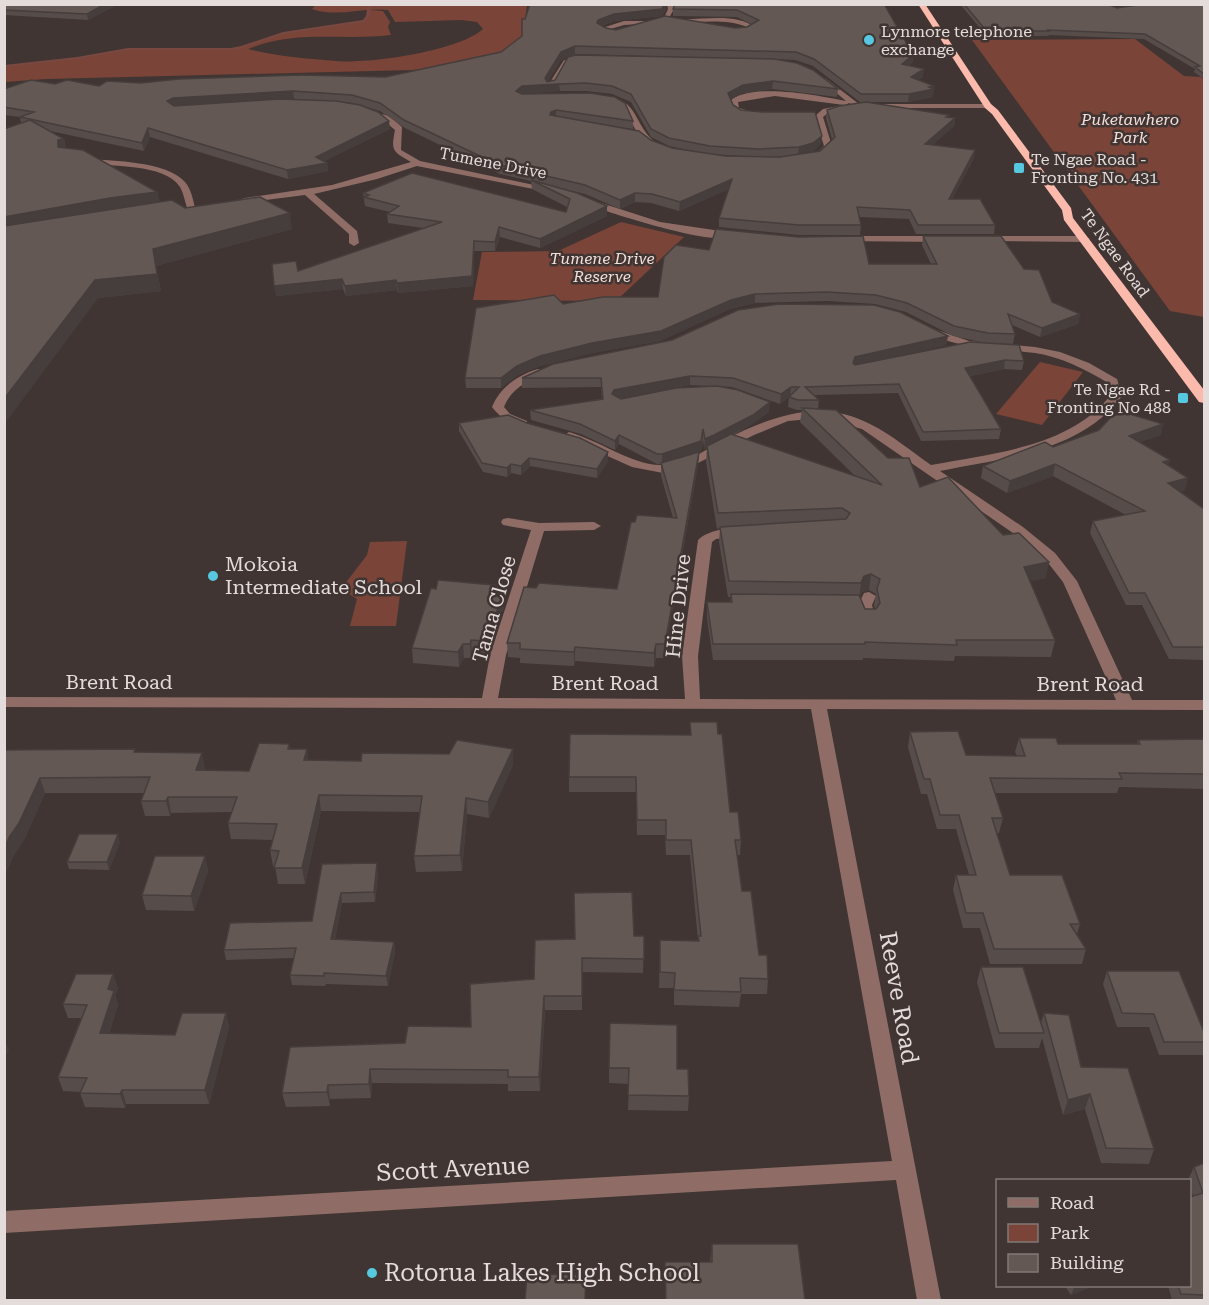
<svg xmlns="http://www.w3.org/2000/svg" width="1209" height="1305" font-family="'Roboto Serif',serif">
	<rect width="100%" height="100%" fill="#403532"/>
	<!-- green -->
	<g fill="#7a4438">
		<path d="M316 4 527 5 520 56 456 66 412 70 46 79 5 82V66L77 58 128 49H231L242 47 283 33 364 21 370 10 383 11 390 22 388 27 391 35C342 41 296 29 248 49 273 56 310 59 336 61 369 64 459 51 483 29L477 22 462 20 395 22 388 10C363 7 336 18 312 9Z"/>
		<path d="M1135 39 1184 76 1201 77 1204 80V317L1170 311 972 40Z"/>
		<path d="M621 222 684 237 616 301 473 300 482 252 558 251Z"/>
		<path d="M1040 362 1083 372 1042 425 996 414Z"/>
		<path d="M407 541 396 626H350L357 599 341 589 367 555 370 542Z"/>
	</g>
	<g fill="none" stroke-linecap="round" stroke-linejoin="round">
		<!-- stream -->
		<path fill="#784841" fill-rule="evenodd" d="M368 4H372L370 16 365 22 284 34 243 48 231 50H128L77 59 4 67V65L77 57 128 48H231L241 46 283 32 363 20 366 16Z"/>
		<!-- minor -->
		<g fill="#8f6d66" fill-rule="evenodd">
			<path d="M667 4H673L674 9 669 18C696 23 733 10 756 28L739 32 737 29 747 27C721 16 690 26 663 20L668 9Z"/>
			<path d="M624 21H650L653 23 624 25 607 30 619 32 617 35 604 33 599 29Z"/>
			<path d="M586 57V59L568 63 553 87H547L564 60Z"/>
			<path d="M821 78H825L859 104H988L992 106 988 108H857L849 103 846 105 848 109 828 113 823 117 832 146 828 154 817 159 813 157 824 146 815 116 823 109 844 105 775 96 738 102 739 108 753 112V116H750L733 111 729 102C748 81 822 96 846 101L821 80Z"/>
			<path d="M603 97C640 96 633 128 657 143V147C637 148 634 120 624 108L603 101Z"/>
			<path d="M363 109 389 116 402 127 401 150 420 161 553 189 549 192 417 166 377 179 314 194 357 231 359 243 354 246 349 243V234L305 195 242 203V199L245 198 332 185 411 162C392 151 391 151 395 130L383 120 363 113Z"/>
			<path d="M87 159C114 161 166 161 185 182 191 189 193 199 195 208L188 210C185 203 184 194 180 187 165 163 109 167 84 163L83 161Z"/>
			<path d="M589 199 660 222 734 233 739 236C720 249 610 213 586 204V200Z"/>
			<path d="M845 236H941L946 239 941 242 842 241 840 239Z"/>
			<path d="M983 236H1085L1090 239 1085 242 980 241 978 239Z"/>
			<path d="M931 328 969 341 1035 347 1060 352 1089 363 1117 379 1122 396C1081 452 1003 458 940 471L1023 527 1055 553 1077 581 1132 700H1204V710L827 709 941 1300H917L896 1180 4 1233V1211L892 1161 811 709 4 707V697L482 698 490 655 531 530 503 525 501 522 503 519 508 518 539 523 594 522 601 526 594 530 544 531 506 655 498 698 685 699 682 656 698 540C708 530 736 524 747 533L745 536 716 539 712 542 698 656 700 699 1116 700 1063 582 1045 559 1013 533 862 429 823 418 788 421 754 435 692 466 663 473 632 467 563 436 569 432C598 440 636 467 663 465 686 464 707 449 726 439 772 416 821 398 870 424 892 435 911 451 931 465 992 453 1068 448 1110 396L1108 383C1085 369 1061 357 1035 353 997 348 963 350 927 333V329Z"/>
			<path d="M538 369 542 370V374C526 382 511 389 504 407L510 414 527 421V427C513 429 500 417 492 407 500 387 518 375 538 369Z"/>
			<path d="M869 592 876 596 872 605 876 620 869 624 862 620 858 605 864 593Z"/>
		</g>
		<!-- highway -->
		<path fill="#fbbaac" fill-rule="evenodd" d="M918 4H925L991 104 998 110 1071 208 1073 218 1204 390V403L1199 402 1064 220 1062 210 992 114 985 108Z"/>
	</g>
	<!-- wall -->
	<g fill="#564c49" fill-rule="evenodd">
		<path d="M4 4H122L113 7 88 20 4 15Z"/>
		<path d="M530 4H666V9L662 16 614 21 602 26 606 28 616 30 735 28 747 27 751 24 737 17 673 16V9L674 4H884L907 53 913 61 908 66 923 77 918 80 934 86 933 97 908 102H860L813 66 795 60 777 59 838 89 837 97 772 89 743 93 731 99 733 105 741 110 822 136 821 144 812 152 820 151 832 139 826 118 827 110 949 115 948 117 955 118 954 126 932 145 975 150 974 158 952 199 995 225 994 234H916L909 219 859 217 861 225 860 235H798L719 227V218L729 189 679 211 651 203 635 202 620 209 585 194 552 186 607 206V216L540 248 500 237 495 251H474L473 286 398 293 397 290 346 296 343 289 276 296 298 271 423 228 388 223 387 214 390 212 365 206 363 193 566 212 567 207 532 189 531 181 500 174 405 128 380 111 352 103 344 102 390 129 324 161 327 163 328 171 288 179 150 137 144 151 50 131 64 139 66 148 157 192 159 202 292 229 156 266 161 291 98 298 21 123 20 117 4 115V89L55 84 99 86 141 83 385 77 501 52 522 36ZM575 54 722 58 548 81 561 60ZM560 91H586L612 94 631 102 651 137 669 146 702 153 672 148 611 126 633 129V121L521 94ZM713 154 740 156H725Z"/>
		<path d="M960 4H1107L1117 8 1204 4V79L1194 72 1195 69 1144 39 1049 35 1048 36H992L989 33H984Z"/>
		<path d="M923 236 1024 269 1052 302 1080 314 1078 324 1040 337 1012 325 1015 334 1013 344 986 343 953 336 906 312 875 304 827 301 755 303 730 309 660 341 592 353 540 366 518 375 501 388H466L465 378 563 304 658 297 709 250 869 264H931L922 245Z"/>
		<path d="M948 336 946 345 866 363 970 342 1024 361 1022 370 1004 369 970 376 1001 429 999 439 921 441 898 393 815 395 819 400 818 409 920 487 1003 535 1046 578 1030 581 1055 640 1051 657 955 656 954 661 863 658V660H713L707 618V602H730L731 597H728L719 542 720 528 717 529 706 461 707 448 704 449 703 439 701 451 682 457 699 452 698 465 664 658H656L654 667 575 661 574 666 520 663V658L508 657 507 643 617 589 673 518 661 476V464H657L619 444 615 450 581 434 531 420 530 410 602 399 601 387 522 388V378ZM690 385 732 387 780 404 790 396 789 397 788 407 797 410H802L800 422 855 476 733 435 752 424 769 412 620 398ZM869 590 876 594 874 605 875 609H865L860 596 862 592Z"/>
		<path d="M459 423 608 461 597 478 530 466 521 475 511 473 507 477 483 472 459 431Z"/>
		<path d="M1161 435 1140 442 1170 460 1168 465 1185 490 1180 491 1204 509V660L1169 659 1142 605H1126L1090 533 1093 521 1126 515 1053 476 1007 493 981 478 983 466 1053 447Z"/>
		<path d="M506 600 488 656 472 655 471 658H464L459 667 413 663 412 648Z"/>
		<path d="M690 722 718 734 730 812 741 840 740 855H737L742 891 759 955 768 979 767 994H741L739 1007 674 1005V988H659L660 940 698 941 690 855H666L665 835H637L636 792H569V777L690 735Z"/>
		<path d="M910 732 966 755 1017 756 1015 752 1019 738 1058 744H1137L1138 740 1204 739V789L1119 787 1117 793H995L1003 818 999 833H996L1010 875 1080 924 1077 934 1086 949 1082 964H990L980 928H963L953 890 956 875H969L956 829H937L927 794H921L908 747Z"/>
		<path d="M289 744 290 749H307L308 760 361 761 513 749V765L489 818 467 814 462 871 416 872 414 856 420 812 321 811 305 884H278L275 866H273L270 850 273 840 231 839 228 823 232 812 171 813 170 816H145L141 801 144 793H45L25 838 16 852 4 750 136 752 205 768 204 770 249 771Z"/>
		<path d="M120 842 109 870 69 869 67 862Z"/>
		<path d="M205 856 208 871 194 911 146 910 142 895Z"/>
		<path d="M322 864 378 873 375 902 342 903 335 939 394 942 395 952 388 986 326 984 325 986 292 985 290 975 294 958 226 960 224 950 312 921Z"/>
		<path d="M634 936H644L643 973 582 972V1010H545L540 1091H508V1084L372 1083 371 1098 330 1099V1106L286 1107 282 1093 405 1043 471 1027 534 979 575 939Z"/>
		<path d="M981 967 1041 1023 1044 1013 1081 1067 1154 1149 1149 1164 1101 1163 1085 1109 1063 1115 1042 1038 1039 1048H995L977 982Z"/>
		<path d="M1107 971 1204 1032V1051L1203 1055H1159L1149 1027H1117L1103 984Z"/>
		<path d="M113 974 118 988 115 995 118 1005 109 1033 175 1035 226 1013 229 1027 209 1104H126L125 1108 85 1107 80 1093 81 1092 63 1091 58 1077 81 1018H68L63 1004Z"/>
		<path d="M609 1068 677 1069 689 1096 688 1111 628 1110 629 1084 609 1083Z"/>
		<path d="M1204 1163V1300H1172L1168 1286H1190L1193 1196 1190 1186V1180H1188L1194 1167Z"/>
		<path d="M712 1244 805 1300H665V1262H710Z"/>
		<path d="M1065 1286H1094L1071 1295Z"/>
	</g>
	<!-- shaded-wall -->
	<g fill="#463e3c">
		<path d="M105 4H122L113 7 88 20 87 14Z"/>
		<path d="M666 4V9L662 16 614 21 598 27 597 23 598 20 614 14Z"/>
		<path d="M575 46V54L561 60 546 84H559L560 91 522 94 516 99V91L522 86 545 78 561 52Z"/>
		<path d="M908 46 907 54 901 52Z"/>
		<path d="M914 54 913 61 901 72 902 64Z"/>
		<path d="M924 69 923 77 910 85 911 77Z"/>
		<path d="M773 81 772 89 743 93 728 101V93L743 85Z"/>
		<path d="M934 86 933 97 908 102 909 94Z"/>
		<path d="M293 91 294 99 175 106 169 109 167 101 173 98Z"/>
		<path d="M556 110V118L550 115 551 112Z"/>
		<path d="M955 118 954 126 924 153 925 144Z"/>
		<path d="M389 121 390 129 319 164 327 163 328 171 288 179 287 170Z"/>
		<path d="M148 128 150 137 144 151 142 143Z"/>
		<path d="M822 136 821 144 812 152 798 155 799 147Z"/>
		<path d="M64 139 67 154 58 147V140Z"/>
		<path d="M975 150 974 158 947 208 949 199Z"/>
		<path d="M732 179V188L679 211 680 202Z"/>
		<path d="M157 192 160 208 4 234V217L110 198Z"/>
		<path d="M635 193V202L620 209V200Z"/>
		<path d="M607 206V216L540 248V239Z"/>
		<path d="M290 213 292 229 156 266 161 291 98 298 4 425V399L95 280 153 249Z"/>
		<path d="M499 227 500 237 495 251V242Z"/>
		<path d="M474 241V251L473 286 398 293 397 283Z"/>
		<path d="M342 279 343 289 276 296 274 286Z"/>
		<path d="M396 280 397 290 346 296 345 286Z"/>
		<path d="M755 294V303L730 309 660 341 592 353 540 366 518 375 501 388V378L517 366 540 356 731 300Z"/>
		<path d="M1080 314 1078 324 1040 337 1042 328Z"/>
		<path d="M948 336 946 345 854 366 853 363 855 357Z"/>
		<path d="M1005 360 1004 369 964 377 965 368Z"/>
		<path d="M690 376V385L614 399 612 394 614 390Z"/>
		<path d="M791 387 790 396 780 404 781 394Z"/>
		<path d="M770 402 769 412 752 424 704 449 705 439Z"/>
		<path d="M1163 424 1161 435 1126 447 1129 436Z"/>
		<path d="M703 429 701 451 662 464V454Z"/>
		<path d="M619 435V444L615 450V441Z"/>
		<path d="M608 452V461L597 478V469Z"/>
		<path d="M699 452 698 465 664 658 665 644Z"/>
		<path d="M529 458 530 466 521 475V466Z"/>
		<path d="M1170 460 1167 471 1163 462Z"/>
		<path d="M511 464V473L507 477V468Z"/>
		<path d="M1055 464 1053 476 1007 493 1010 481Z"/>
		<path d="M1188 478 1185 490 1165 495 1168 483Z"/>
		<path d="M1049 562 1046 578 1021 583 1024 567Z"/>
		<path d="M871 574 869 590 862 592 859 599 861 583 864 576Z"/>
		<path d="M505 586 506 600 488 656 487 641Z"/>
		<path d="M471 640 472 655 471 658 470 644Z"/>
		<path d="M463 644 464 658 459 667 458 652Z"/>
		<path d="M656 644V658L654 667V653Z"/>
		<path d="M575 647V661L574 666V652Z"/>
		<path d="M307 749 309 765 304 760Z"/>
		<path d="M513 749V765L489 818 488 802Z"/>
		<path d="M202 753 205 768 199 786 196 770Z"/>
		<path d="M40 778 45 793 25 838 16 852 4 877V848Z"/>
		<path d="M319 795 321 811 305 884 302 868Z"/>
		<path d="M168 797 171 813 170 816 166 801Z"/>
		<path d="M466 798 467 814 462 871 460 855Z"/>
		<path d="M118 834 120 842 109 870 107 862Z"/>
		<path d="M205 856 208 871 194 911 191 896Z"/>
		<path d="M377 863 378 873 375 902 374 892Z"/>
		<path d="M341 893 342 903 333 949 331 939Z"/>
		<path d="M394 942 395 952 388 986 386 976Z"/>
		<path d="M113 974 118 988 115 995 118 1005 104 1047 100 1033 108 989Z"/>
		<path d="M544 996 545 1010 540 1091 539 1077Z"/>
		<path d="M226 1013 229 1027 209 1104 205 1090Z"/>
		<path d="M4 1038 9 1050 4 1060Z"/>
		<path d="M370 1069 372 1083 371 1098 369 1084Z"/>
		<path d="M328 1085 330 1099V1106L327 1092Z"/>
		<path d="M122 1090 126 1104 125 1108 120 1094Z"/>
		<path d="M1090 1094 1085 1109 1063 1115 1068 1100Z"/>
		<path d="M1075 1286H1094L1071 1295Z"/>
	</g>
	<!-- building -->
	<g fill="#645855" stroke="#463e3c" stroke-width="1.5">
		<path d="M4 4H105L87 14 4 10Z"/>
		<path d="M530 4H664L662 9 614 14 598 20 597 23 606 28 616 30 665 16 735 28 747 27 759 20 737 10 673 9 675 4H884L908 46 901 52 914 54 902 64 924 69 911 77 934 86 929 87 934 89 909 94H861L814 59 796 52 575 46 561 52 545 78 547 82 555 80 568 57 576 55 774 59 797 63 813 70 838 89 773 81 743 85 728 93 733 105 741 110 762 112H815L822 136 813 143 799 147 758 149 710 146 669 138 651 129 631 94 612 86 586 83 559 84 522 86 516 91 522 94 590 93 615 97 625 103 633 121 556 110 551 112 550 115 639 131 651 140 672 148 725 156 780 157 820 151 835 137 827 110 839 106 866 102 949 115 946 117 955 118 925 144 975 150 949 199H980L995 225H918L910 210 857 207 861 225H799L719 218 732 179 680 202 652 194 635 193 620 200 585 185 499 165 404 120 380 103 352 95 293 91 173 98 167 101 174 106 279 99 336 101 360 105 378 112 389 121 316 157 327 163 287 170 148 128 142 143 20 117 34 112 4 107V89L31 80 55 84 67 80 99 86 107 81 141 83 179 79 301 75 385 77 501 52 522 36V19H525Z"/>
		<path d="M964 4H1107L1117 8 1145 4H1204V74L1195 67 1200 66 1145 34 1048 30 1049 31H993L990 28H984Z"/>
		<path d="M30 120 64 139 58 140V147L83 150 157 192 110 198 4 217V129Z"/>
		<path d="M412 173 566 212 570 199 531 180 577 193 607 206 540 239 499 227 495 242 474 241 472 276 397 283 396 280 345 286 342 279 274 286 272 264 296 261 298 271 442 222 387 214 399 206 364 197 369 195 363 193Z"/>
		<path d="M260 197 290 213 153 249 157 274 95 280 4 399V226L172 200 185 208Z"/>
		<path d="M716 229 799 237 863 236 869 264H937L923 236H1001L1024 269 1039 270 1052 302 1080 314 1042 328 1008 314 1015 334 988 333 954 326 907 303 876 295 827 292 755 294 731 300 661 331 592 343 540 356 517 366 501 378H465L476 308 554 295 563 304 603 297H658L664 257 676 245 709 250Z"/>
		<path d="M779 304 874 305 900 312 948 336 855 357 853 363 855 365 970 342 1019 345 1024 361 1005 360 965 368 1001 429 923 432 899 384 805 387 819 400H798L789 397 799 387H791L781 394 733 378 690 376 614 390 612 394 621 399 676 388 717 386 738 390 770 402 753 415 714 435 705 439 703 429 701 441 662 454H657L619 435 615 441 580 424 530 410 603 399 601 378H522L553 364 672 340 738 310Z"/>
		<path d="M802 408 836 410 888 458H909L920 487 948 477 1003 535 1019 533 1049 562 1024 567 1055 640H956L957 645 865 642V644H713L707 602H732L731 594 859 595 865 609H876L880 603 877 589 880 579 871 574 864 576 861 583 729 581 720 527 846 519 850 513 842 508 718 513 707 446 731 434 882 485Z"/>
		<path d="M1123 412 1163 424 1129 436 1170 460 1163 462 1188 478 1168 483 1204 509V647H1173L1145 593H1129L1093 521 1145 511 1055 464 1010 481 983 466 1045 442 1053 447 1099 430 1111 417Z"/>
		<path d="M508 415 527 423 580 438 608 452 597 469 529 458 521 466 511 464 507 468 482 463 459 423Z"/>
		<path d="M699 452 665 644H656L654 653 575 647 574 652 520 649V643H507L524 587 536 588 539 583 617 589 631 522H635L637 515 677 518 661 463Z"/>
		<path d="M438 580 505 586 487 641 471 640 470 644H463L458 652 412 648 431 588 436 589Z"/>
		<path d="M690 722H717L718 734H722L730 812H738L741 840H735L742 891H751L759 955H767L768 979 740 978 741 992 674 990 675 973 660 972V940L699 941 698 936H701L691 840H666V820H637L636 777H569L570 734 691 735Z"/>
		<path d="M958 731 966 755 1025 756 1019 738H1056L1058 744H1140L1138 740 1204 739V774L1119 773 1122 779 990 778 1003 818H992L1010 875H1062L1080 924H1070L1086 949H994L983 913H966L956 875H976L959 815H940L930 779H924L910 732Z"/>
		<path d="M457 740 513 749 488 802 466 798 460 855 414 856 422 796 319 795 302 868H274L279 851 270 850 277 824 228 823 237 797H168L166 801H141L150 777 40 778 19 823 10 836 4 848V750L135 749 134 752 202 753 196 770 249 771 259 743 289 744 288 749H307L304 760 361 761 362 753 449 754Z"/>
		<path d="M79 834H118L107 862H67Z"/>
		<path d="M155 856H205L191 896 142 895Z"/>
		<path d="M377 863 374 892 341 893 331 939 394 942 386 976 324 973V976L290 975 296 948 224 950 230 923 312 921 322 864Z"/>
		<path d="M632 892 634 936H644V959L582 958V996H544L539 1077H508V1070L370 1069 369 1084 328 1085 327 1092 282 1093 290 1047 405 1043 408 1026 471 1027 470 984 534 979 535 940 575 939 574 893Z"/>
		<path d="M981 967H1023L1044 1033H999Z"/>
		<path d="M1107 971H1179L1204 1032V1042H1164L1154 1014 1122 1013Z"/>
		<path d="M76 974H113L108 989 114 991 100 1033 175 1035 182 1013H226L205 1090H122L120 1094 80 1093 87 1078 58 1077 87 1005 63 1004Z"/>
		<path d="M1044 1013 1069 1015 1081 1067 1128 1068 1154 1149 1106 1148 1090 1094 1068 1100Z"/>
		<path d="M610 1023 677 1025V1069H688L689 1096 628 1095 629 1068H609Z"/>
		<path d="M1204 1163V1295L1181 1294 1178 1286H1190V1197L1203 1193 1194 1167Z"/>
		<path d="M712 1244H798L805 1300H666L665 1262H712Z"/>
		<path d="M527 1274 586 1275 585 1300H525Z"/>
	</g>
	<!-- markers -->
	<g fill="#56c9e0" stroke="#403532" stroke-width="2">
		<circle cx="869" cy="40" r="6"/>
		<rect x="1013" y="162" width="12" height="12" rx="3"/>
		<rect x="1177" y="392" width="12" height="12" rx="3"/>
		<circle cx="213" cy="576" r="6"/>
		<circle cx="372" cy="1273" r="6"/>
	</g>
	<g text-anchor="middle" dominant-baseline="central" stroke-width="5" stroke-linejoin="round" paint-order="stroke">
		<!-- far-poi labels -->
		<g font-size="16" fill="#e3dcda" stroke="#403532" text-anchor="start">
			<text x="881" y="31">Lynmore telephone<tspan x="881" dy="18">exchange</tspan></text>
			<text x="1031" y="159">Te Ngae Road -<tspan x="1031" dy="18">Fronting No. 431</tspan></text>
			<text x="1171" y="389" text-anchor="end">Te Ngae Rd -<tspan x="1171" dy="18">Fronting No 488</tspan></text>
		</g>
		<!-- far-park labels -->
		<g font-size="16" font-style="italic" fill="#f4ded9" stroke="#403532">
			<text x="1130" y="119">Puketawhero<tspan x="1130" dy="18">Park</tspan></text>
			<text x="602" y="258">Tumene Drive<tspan x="602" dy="18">Reserve</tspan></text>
		</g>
		<!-- far-street labels -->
		<g font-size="16" fill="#e3dcda" stroke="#403532">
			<text transform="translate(493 163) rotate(11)">Tumene Drive</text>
			<text transform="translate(1115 253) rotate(54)">Te Ngae Road</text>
		</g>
		<!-- poi labels -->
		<g font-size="20" fill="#e3dcda" stroke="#403532" text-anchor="start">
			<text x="225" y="564">Mokoia<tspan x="225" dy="23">Intermediate School</tspan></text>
		</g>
		<!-- street labels -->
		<g font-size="20" fill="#e3dcda" stroke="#403532">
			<text transform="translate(678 606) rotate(-84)">Hine Drive</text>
			<text transform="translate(494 609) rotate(-74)">Tama Close</text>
			<text x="119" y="682">Brent Road</text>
			<text x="605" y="683">Brent Road</text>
			<text x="1090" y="684">Brent Road</text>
		</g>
		<!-- near-street labels -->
		<g font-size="24" fill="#e3dcda" stroke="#403532">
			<text transform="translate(899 998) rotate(80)">Reeve Road</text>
			<text transform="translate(453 1169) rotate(-3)">Scott Avenue</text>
		</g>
		<!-- near-poi labels -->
		<g font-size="24" fill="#e3dcda" stroke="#403532" text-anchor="start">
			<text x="384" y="1273">Rotorua Lakes High School</text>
		</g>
	</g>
	<!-- border -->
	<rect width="1209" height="1305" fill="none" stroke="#e3dcda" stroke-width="12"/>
	<!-- legend -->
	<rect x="996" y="1179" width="195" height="108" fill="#403532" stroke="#817875" stroke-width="1.5"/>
	<rect x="1008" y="1198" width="30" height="9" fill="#8f6d66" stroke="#817875" stroke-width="1.5"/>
	<text x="1050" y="1209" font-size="18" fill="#e3dcda">Road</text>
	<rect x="1008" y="1224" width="30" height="18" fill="#7a4438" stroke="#817875" stroke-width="1.5"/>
	<text x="1050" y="1239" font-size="18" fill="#e3dcda">Park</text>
	<rect x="1008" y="1254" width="30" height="18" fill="#645855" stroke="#817875" stroke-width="1.5"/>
	<text x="1050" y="1269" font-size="18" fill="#e3dcda">Building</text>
</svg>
